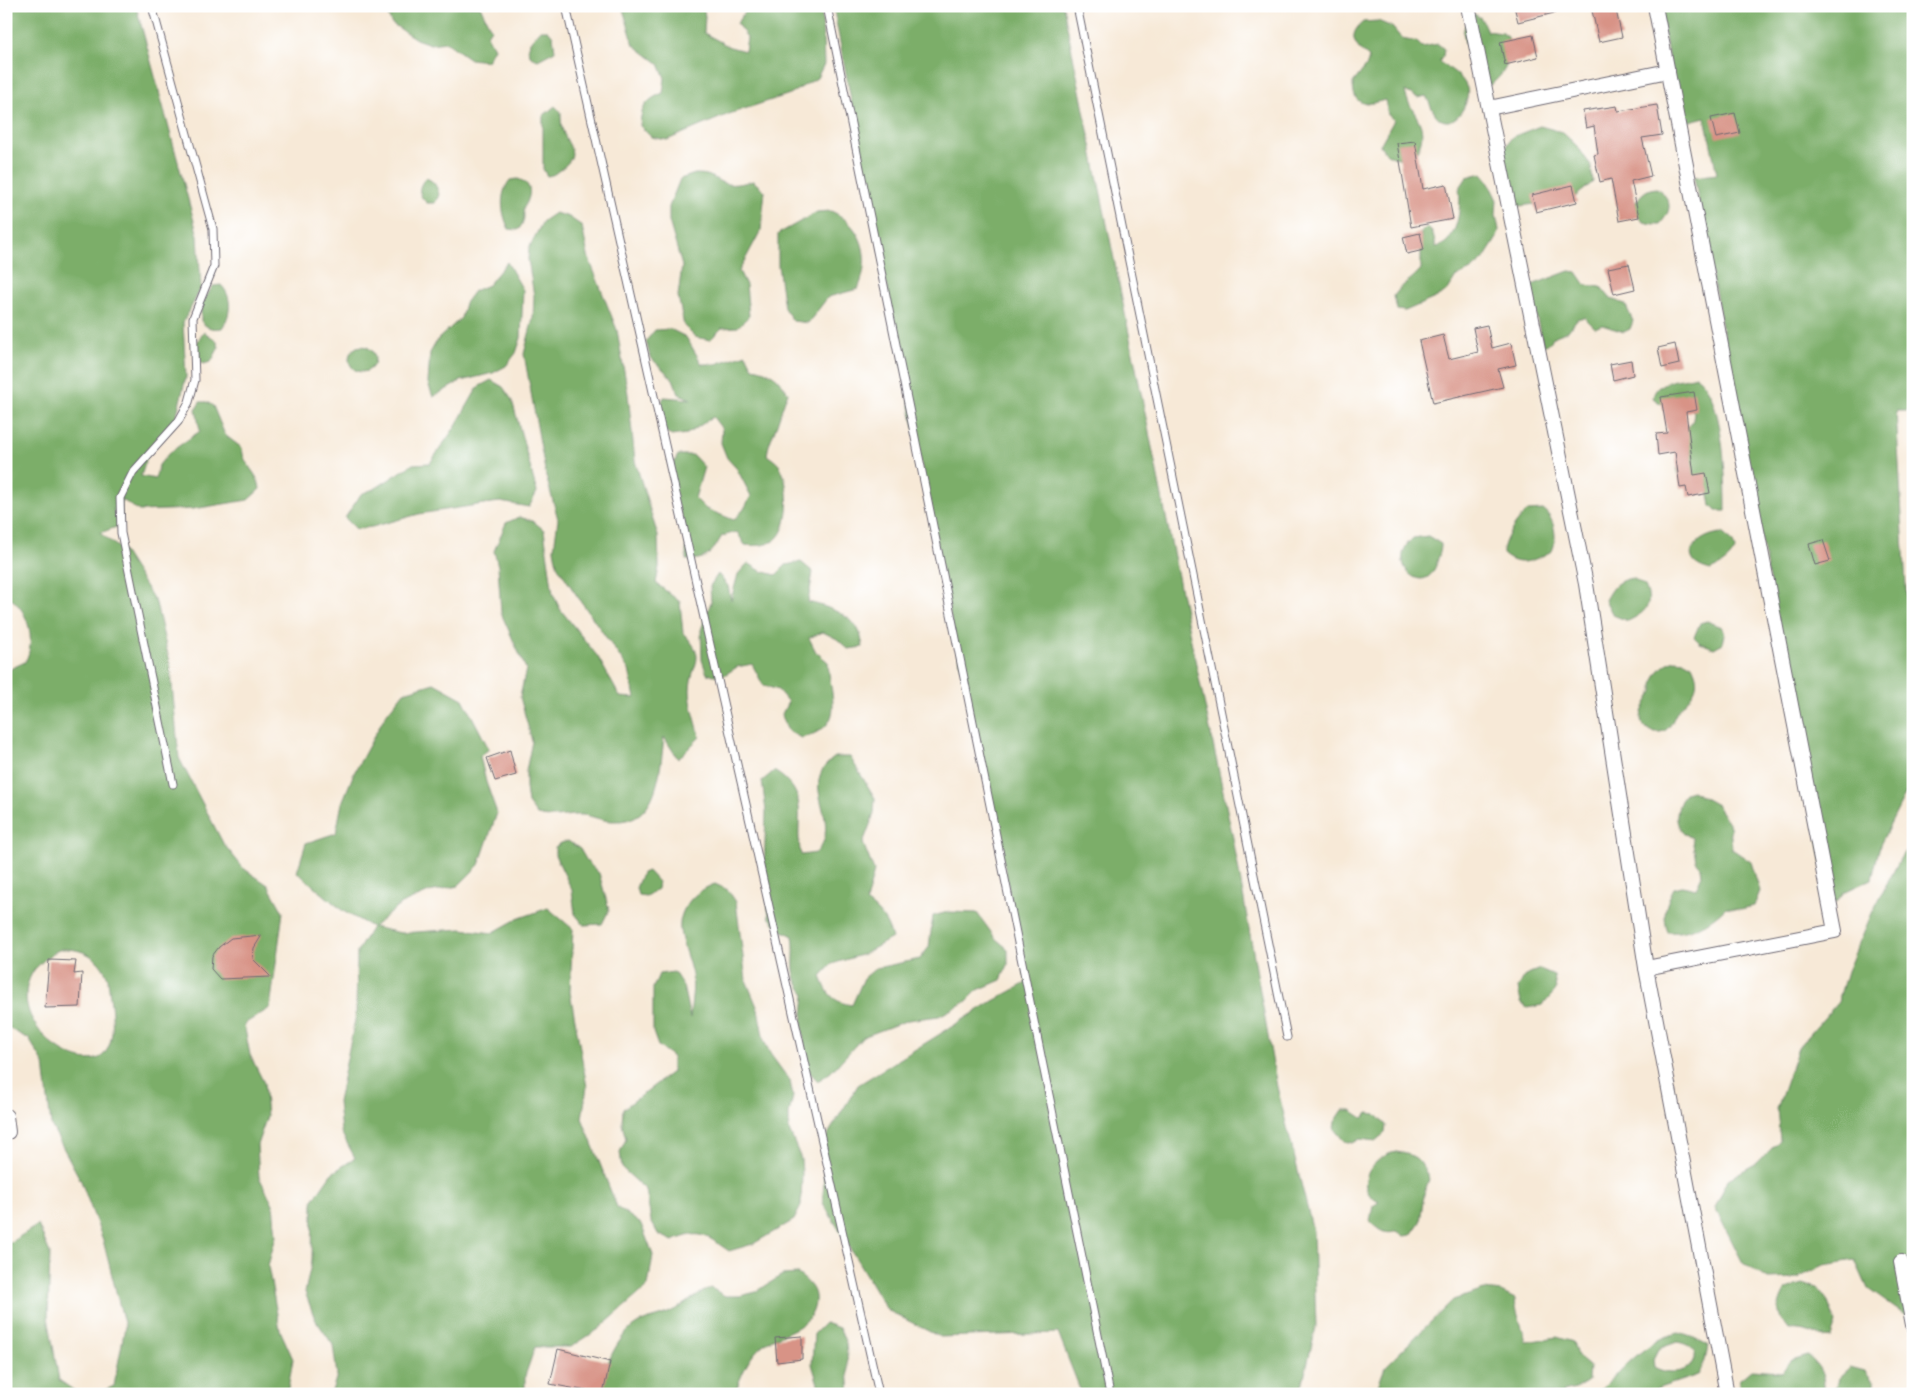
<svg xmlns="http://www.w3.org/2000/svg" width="1919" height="1400" font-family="'Shantell Sans',sans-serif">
	<rect width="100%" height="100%" fill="#fff"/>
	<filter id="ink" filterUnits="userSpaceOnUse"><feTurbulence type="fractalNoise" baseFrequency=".02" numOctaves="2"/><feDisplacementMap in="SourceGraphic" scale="10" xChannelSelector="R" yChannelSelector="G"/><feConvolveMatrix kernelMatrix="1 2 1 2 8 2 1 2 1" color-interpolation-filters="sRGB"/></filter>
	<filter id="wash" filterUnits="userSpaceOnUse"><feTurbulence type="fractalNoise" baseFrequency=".0096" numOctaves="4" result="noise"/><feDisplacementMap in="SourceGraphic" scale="20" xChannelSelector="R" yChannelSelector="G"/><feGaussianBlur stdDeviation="1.12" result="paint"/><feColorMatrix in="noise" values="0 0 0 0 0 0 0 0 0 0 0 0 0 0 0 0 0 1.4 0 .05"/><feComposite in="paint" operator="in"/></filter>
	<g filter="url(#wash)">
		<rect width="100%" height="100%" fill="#f7e9d7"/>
		<!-- forest -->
		<g fill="#7bae69" stroke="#4e6852" fill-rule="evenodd">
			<path d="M6 6H136L198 236 201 288 183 323 186 377 174 426 149 451 141 476 155 479 159 465 169 453 200 431 196 409 200 402H207L213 406 225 435 242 448C243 466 259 473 260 489L248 500 193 509 139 511 121 499 122 525 100 533 123 551 156 603 170 664 179 758 223 843 243 868 268 885 283 912 270 1008 244 1024 250 1055 264 1083 267 1116 257 1145 259 1177 273 1204 276 1236 268 1266 280 1330 293 1359 287 1394H96L114 1386 125 1327 103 1240 81 1181 51 1125 44 1064 29 1039 6 1027V673L12 668 25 662C37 641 28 606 6 596ZM61 949C83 948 100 957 108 978 109 999 119 1034 105 1053 85 1080 0 1022 34 970 43 961 49 954 61 949Z"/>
			<path d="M385 6H480L491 29 487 35 494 48 487 61 470 59 446 42 430 44 416 39 391 23Z"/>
			<path d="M622 6H703L705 16 704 33 730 47 745 51 747 37 737 24C748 0 759 4 781 16 798 8 805 5 822 15L824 64 817 78 790 94 729 114 667 140 651 137 640 126C641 107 646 100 663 93L665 78 659 64 634 45Z"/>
			<path d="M833 6H1063L1189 631 1233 838 1277 1087 1313 1231 1316 1327 1302 1386 1296 1394H1082L1058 1333 940 1337 887 1310 823 1203 825 1139 858 1085 993 1001 1026 983 994 809 955 640Z"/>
			<path d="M1660 6H1913V411H1896L1913 710V785L1909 787 1880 845 1872 879 1844 892 1838 900 1830 906 1694 177 1717 174 1705 117 1679 124Z"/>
			<path d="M1474 14 1481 18 1487 31 1502 33 1508 37C1512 57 1507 73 1490 85 1472 83 1473 71 1469 56 1464 40 1458 27 1474 14Z"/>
			<path d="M1378 21 1392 27 1402 39 1417 42 1422 47 1438 44 1444 49 1443 56 1439 62C1449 68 1463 76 1467 88 1471 101 1456 129 1440 119 1433 114 1430 103 1426 96L1418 98 1405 91C1408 112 1431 123 1418 149 1413 158 1408 159 1399 158 1389 157 1385 153 1380 145L1394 120 1388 115 1385 100C1367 105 1353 108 1353 83L1367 65 1369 57C1354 47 1347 35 1363 22Z"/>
			<path d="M540 30H548L553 36 555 51 538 60 531 57 528 50 530 42Z"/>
			<path d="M555 106 561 112C561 117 561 123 562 128 567 147 582 153 561 169 555 173 555 175 547 176L543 169V116Z"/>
			<path d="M1540 126 1562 132 1578 147 1591 166 1593 182 1575 197 1560 201 1511 207 1499 156 1512 137Z"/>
			<path d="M1482 173 1487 179 1497 200 1496 215 1499 230 1497 238 1483 260 1471 270 1456 277 1448 290 1442 295 1405 311 1397 310 1394 296C1402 284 1412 280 1421 269V232L1427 227 1433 233 1436 247C1457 244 1462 207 1459 189L1467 177Z"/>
			<path d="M695 174C709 174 710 176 721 182 731 187 743 183 753 181L765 191 761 230 739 271 746 285 749 316 738 327 722 328 710 340 695 337 684 326 678 296 682 266 669 221V207L680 179Z"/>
			<path d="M426 178C434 181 437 186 439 195L435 203H427C418 195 417 187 426 178Z"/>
			<path d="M518 179C534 184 531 197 523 209 525 218 524 223 518 230L509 229C501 213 499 194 510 180Z"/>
			<path d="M1657 188C1673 201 1672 210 1660 224 1644 224 1637 222 1634 205 1641 195 1644 189 1657 188Z"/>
			<path d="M831 211C863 225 872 258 858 289L828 297 808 323 793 321 784 308 778 265V234L817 212Z"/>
			<path d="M555 213 569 217 582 226 588 256 617 330 628 394 635 461 658 536 659 567 656 583 680 602 683 633C709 659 691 662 690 690 690 705 697 723 700 737L678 759 664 737C660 770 659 824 613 821 602 821 593 816 583 815 565 814 557 820 537 815L528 803 526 788V771L532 741 520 697 526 669 501 613 498 566 494 551 506 523 519 517 533 521 544 530 553 594 560 609 598 657 620 697 635 698 629 670 573 590 557 565 554 549 558 519 546 476 524 354 533 318 534 296 528 259 529 248 543 221Z"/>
			<path d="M507 262 523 290 521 338 516 353 506 366 493 373 461 381 433 397 428 383 430 353 438 339 461 318 465 303 474 291 488 285Z"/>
			<path d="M1569 271 1577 272 1586 285 1601 287 1611 299 1625 304 1633 321 1630 329 1624 332 1602 325 1595 328 1584 317 1577 319 1568 331 1553 337 1550 343 1543 346 1531 292 1532 285Z"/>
			<path d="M221 285C233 297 231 315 222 328 213 329 207 329 201 321V305L213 286Z"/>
			<path d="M670 329 686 337 702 364H716L746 354 753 368C770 371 779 377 788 393 783 403 781 413 777 424 773 436 769 441 767 455 771 458 776 461 779 465 790 481 792 527 775 540 766 546 755 546 745 545L737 532 722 536C711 554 708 560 686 560 686 550 687 538 685 529 679 498 660 487 678 455H693L704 467 695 498 706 509 734 520 744 509 751 496 737 469 727 458 721 443 722 429 713 417 687 434 671 436 659 425 658 410 664 397 691 399 679 394 673 379 650 357 646 341 655 330Z"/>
			<path d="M204 332 216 340 219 347 211 362 203 364 197 359 196 344Z"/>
			<circle cx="362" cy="359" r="13"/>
			<path d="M1696 376C1724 393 1726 480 1726 511H1716L1711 506 1707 483 1678 475 1676 468 1692 452 1686 448 1681 426H1688L1693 420 1694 412 1689 406C1676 406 1663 408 1653 398 1656 378 1681 381 1696 376Z"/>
			<path d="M491 380 503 387 512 400 537 492 529 507 500 502 484 504 419 514 372 527 356 529 345 518 361 494 376 488 413 464 430 463 455 427 478 387Z"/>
			<path d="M1543 510C1555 518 1558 539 1552 551 1534 560 1520 569 1503 554 1502 541 1518 518 1528 511Z"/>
			<path d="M1722 533 1733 542 1735 550C1730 560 1721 566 1711 570 1675 562 1694 535 1722 533Z"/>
			<path d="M1428 536 1441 544C1441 552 1439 555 1437 562 1427 601 1383 564 1413 538Z"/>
			<path d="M801 562 813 572 808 602C825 606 851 614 859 631 861 635 862 642 863 647L848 649 837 639 823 632 809 638 816 652 828 662C830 698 848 726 801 738L788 731 781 716 788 702 778 690 763 685 752 664 737 667 723 676 707 674 702 660 701 630 711 602 710 586 718 574 728 586 731 600 738 574 748 563 761 571 776 575 786 565Z"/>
			<path d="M1633 578 1645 586C1654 605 1645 613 1628 621L1613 615 1605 600C1612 587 1617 580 1633 578Z"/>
			<path d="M1707 621 1722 627 1725 635 1723 643 1714 648 1700 643 1694 637 1700 623Z"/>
			<path d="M1674 660 1685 661 1692 665C1704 689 1690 696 1677 712 1673 718 1671 728 1664 731 1659 733 1653 732 1649 730 1632 721 1647 703 1652 693 1654 691 1653 688 1653 686 1654 673 1663 665 1674 660Z"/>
			<path d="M434 683 463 699 489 749 480 756 486 782 497 813 479 865 458 886 429 892 401 904 373 927 401 933 462 929 492 933 517 919 548 908 573 929 570 992 587 1087 582 1118 617 1207 641 1224 653 1255 648 1286 599 1329 571 1347H535L525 1376V1394H331L337 1375 333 1345 315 1319 305 1292 312 1260 313 1200 331 1174 355 1158 341 1132 338 1102 356 1015 357 952 372 927 343 911 297 872 306 843 336 833 342 803 354 773 385 716 404 692Z"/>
			<path d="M835 757H850L875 798 874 814 863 843 874 871 866 902C880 912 887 921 892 938L864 954 832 964 821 976C827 994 833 1002 852 1005L864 978 876 968 920 959 929 947 933 916 948 912 977 913 996 939 1008 949V965L1001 980 978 990 967 1001 939 1016 908 1020 863 1037 831 1072 818 1081 807 1070 802 1024 805 994C787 973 797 961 793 936L779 929 769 917 764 872 766 811 762 781 774 771C813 795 793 818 801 855L816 853C819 849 823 844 824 840 833 808 800 782 835 757Z"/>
			<path d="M1692 791 1717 805 1730 826 1732 849 1751 862 1760 891 1754 906 1741 909 1726 907C1711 922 1691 934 1668 932 1662 915 1666 903 1674 888L1682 886 1696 889 1702 875 1701 867 1696 861 1692 838C1671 828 1675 810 1685 793Z"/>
			<path d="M568 841 580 849 588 863 599 873 609 910 602 924 584 925 575 914 572 890 555 855V847L561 843Z"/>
			<path d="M1913 844V1321L1868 1289 1855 1260 1824 1265 1798 1278 1768 1279 1743 1263 1715 1208 1728 1179 1757 1163 1780 1140 1777 1109 1798 1048 1838 1002 1847 971 1872 913 1901 857Z"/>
			<path d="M648 871 658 882 657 889 646 896 638 895 636 888 642 873Z"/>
			<path d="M715 884 728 890 736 902 746 980 758 1009 764 1041 771 1055 790 1081 793 1097 789 1113V1130L801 1159 802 1174 801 1206 794 1220 753 1244 729 1251C705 1235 701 1229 673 1241L658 1234 651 1221 646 1190 622 1168 620 1152 626 1139 622 1124 623 1109 672 1072V1056L658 1046 653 1032V988L659 974 674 972 683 986 690 1018C691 1004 694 989 692 975 689 960 682 945 680 930 678 908 696 890 715 884Z"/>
			<path d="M1540 969 1554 975 1556 990 1543 1005 1527 1008 1521 1003 1518 988 1525 975Z"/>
			<path d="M1343 1110H1351L1363 1118 1368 1113 1376 1114 1386 1125 1385 1133 1375 1141 1360 1139 1353 1143 1344 1141 1334 1129 1335 1122Z"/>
			<path d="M1396 1152C1418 1155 1420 1160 1429 1179L1424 1194 1420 1222 1411 1235 1404 1236 1397 1231C1385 1236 1379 1229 1370 1221L1373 1206 1379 1202C1351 1188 1372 1156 1396 1152Z"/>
			<path d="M38 1225 50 1253 48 1317 59 1380 79 1394H6V1245Z"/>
			<path d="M798 1274C807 1281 817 1289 815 1302 813 1329 783 1331 764 1344 749 1355 740 1377 735 1394H603L599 1386C607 1364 618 1332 641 1322 650 1318 661 1317 670 1312 685 1305 696 1294 711 1288L725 1296H740L756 1292 782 1275Z"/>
			<path d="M1802 1284 1818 1288 1827 1300 1836 1323 1831 1337C1814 1336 1806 1328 1788 1330 1776 1314 1776 1307 1786 1289Z"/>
			<path d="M1484 1290 1501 1292 1515 1299C1516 1315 1523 1327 1526 1342L1557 1337 1573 1342 1577 1356 1589 1366 1588 1381 1576 1389 1562 1392 1564 1394H1375L1385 1367 1453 1300Z"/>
			<path d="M825 1323 839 1328 846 1343 850 1394H821L812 1364 814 1334Z"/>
			<path d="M1679 1333 1694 1338 1708 1345 1705 1361 1698 1375 1656 1389 1650 1394H1594C1622 1373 1643 1340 1679 1333ZM1677 1342C1689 1344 1700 1350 1693 1364 1683 1374 1666 1374 1654 1367L1653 1359 1658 1349Z"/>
			<path d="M1808 1356C1821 1367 1825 1376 1824 1394H1739V1380L1751 1370 1781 1372 1792 1361Z"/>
			<path d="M1850 1367 1865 1371 1874 1382V1394H1834L1838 1378Z"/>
		</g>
		<g id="blocks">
			<!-- building -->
			<g fill="#d89386">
				<path d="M1514 6H1558V12L1518 22Z"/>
				<path d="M1591 6H1615L1622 37 1599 42Z"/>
				<path d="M1533 35 1538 57 1505 65 1500 42Z"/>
				<path d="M1657 105 1662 135 1642 138 1651 176 1631 181 1639 217 1619 221 1611 179 1600 182 1594 155 1598 154 1594 126 1586 128 1583 111 1617 106 1618 111Z"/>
				<path d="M1735 113 1740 133 1716 138 1711 118Z"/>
				<path d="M1415 141 1423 189 1446 184 1453 219 1411 227 1397 143Z"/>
				<path d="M1573 185 1577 202 1536 212 1532 195Z"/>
				<path d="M1420 233 1424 250 1407 254 1403 237Z"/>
				<path d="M1629 264 1635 289 1614 294 1608 268Z"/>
				<path d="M1487 325 1492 348 1511 343 1516 365 1498 369 1503 387 1433 403 1419 341 1443 335 1449 359 1478 352 1473 328Z"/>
				<path d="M1675 344 1679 364 1662 368 1658 348Z"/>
				<path d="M1631 360 1633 375 1613 380 1610 364Z"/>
				<path d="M1694 392 1697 410 1686 412 1694 475 1706 473 1710 493 1688 497 1686 487 1680 488 1675 452 1658 455 1656 434 1667 433 1661 397Z"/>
				<path d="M1823 540 1830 561 1815 565 1809 544Z"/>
				<path d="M510 750 516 775 495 781 487 758Z"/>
				<path d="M262 935 254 948 253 959 271 977 220 979 211 969 212 956 219 947 231 938Z"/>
				<path d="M49 960 76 961 74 974 82 973 80 1007 45 1008Z"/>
				<path d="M802 1336V1359L777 1362 775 1338Z"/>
				<path d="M558 1349 610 1362 603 1394 550 1384Z"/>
			</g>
		</g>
	</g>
	<g filter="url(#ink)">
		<use href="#blocks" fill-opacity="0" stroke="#6d6872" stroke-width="1"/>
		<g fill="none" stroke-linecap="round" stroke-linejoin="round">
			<!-- lane casing -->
			<g stroke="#6d6872" stroke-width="9">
				<g id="lane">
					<path d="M152 6 213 229 214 266 193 318 195 380 189 402 178 422 133 472 120 498 121 533 173 784"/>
					<path d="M566 6 879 1394"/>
					<path d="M827 6 1110 1394"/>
					<path d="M1077 6 1287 1037"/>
				</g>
			</g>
			<!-- street casing -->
			<g stroke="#6d6872" stroke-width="16">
				<g id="street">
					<path d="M1468 6 1586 584 1646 968 1727 1394"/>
					<path d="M1489 108 1668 71"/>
					<path d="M1646 968 1835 931 1655 6"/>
					<path d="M6 1116 8 1132"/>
					<path d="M1901 1262 1913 1325"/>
				</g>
			</g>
			<!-- lane -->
			<use href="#lane" stroke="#fff" stroke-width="7"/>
			<!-- street -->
			<use href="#street" stroke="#fff" stroke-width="14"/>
		</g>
	</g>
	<!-- margin -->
	<rect width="1919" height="1400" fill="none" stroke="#fff" stroke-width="25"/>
</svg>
